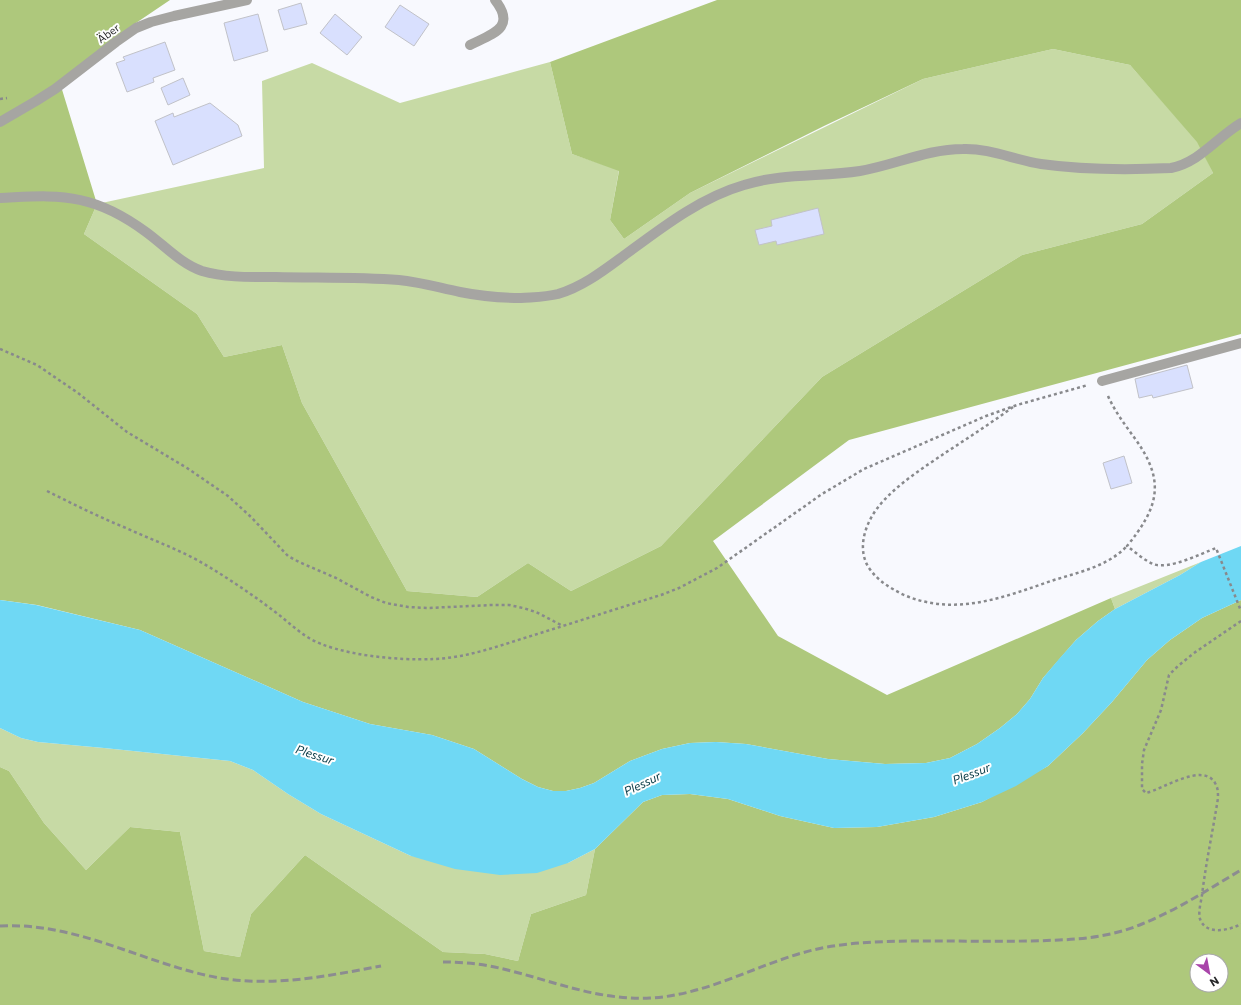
<svg xmlns="http://www.w3.org/2000/svg" width="1241" height="1005" font-family="Commissioner,sans-serif">
	<rect width="100%" height="100%" fill="#f8f9fe"/>
	<!-- green -->
	<g fill="#c7daa5">
		<path d="M1053 49 1130 65 1198 142 1213 173 1142 224 1022 255 822 377 661 546 571 591 528 563 477 597 407 591 302 403 282 345 224 357 197 314 84 234 97 204 264 168 262 81 312 63 400 103 550 62 572 154 619 170 610 220 624 239 690 193 923 79Z"/>
		<path d="M1201 562 1180 575 1115 609 1111 598Z"/>
		<path d="M0 728 21 738 38 742 104 748 230 761 253 770 288 794 321 814 411 856 568 863 595 849 586 895 531 914 518 961 485 954 443 952 305 855 251 914 240 957 204 951 180 832 130 827 86 870 44 823 9 771 0 767Z"/>
	</g>
	<!-- forest -->
	<g fill="#aec87c" fill-rule="evenodd">
		<path d="M0 0H170L133 25 60 83 97 204 84 234 197 314 224 357 282 345 302 403 407 591 477 597 528 563 571 591 661 546 822 377 1022 255 1142 224 1213 173 1197 142 1130 65 1053 49 923 79 824 126 690 193 624 239 610 220 619 171 572 154 550 62 717 0H1241V334L849 440 713 541 778 636 887 695 1111 598 1115 609 1098 621 1076 640 1043 678 1030 699 1017 714 1000 728 977 744 950 758 926 763 885 764 828 759 746 744 716 742 690 743 662 749 630 761 594 783 580 788 566 791H553L538 787 522 779 474 749 432 735 370 724 303 702 140 630 37 605 0 600Z"/>
		<path d="M1241 600V1005H0V767L9 771 44 823 86 870 130 827 180 832 204 951 240 957 251 914 305 855 443 952 485 954 518 961 531 914 586 895 595 849 643 802 662 795 690 794 728 799 780 816 834 828 877 827 934 817 982 802 1048 766 1083 733 1112 702 1147 660 1170 640 1202 618ZM1197 961H1221V985H1197Z"/>
	</g>
	<!-- water -->
	<path fill="#6fd8f4" d="M1241 546V600L1202 618 1170 640 1147 660 1112 702 1083 733 1048 766 1016 786 982 802 934 817 877 827 834 828 780 816 728 799 690 794 662 795 643 802 595 849 568 863 537 873 500 875 455 869 411 856 321 814 288 794 253 770 230 761 104 748 38 742 21 738 0 728V600L36 605 140 630 303 702 370 724 432 735 474 749 522 779 538 787 553 791H566L580 788 594 783 630 761 662 749 690 743 716 742 746 744 828 759 885 764 926 763 950 758 977 744 1000 728 1017 714 1030 699 1043 678 1059 659 1076 640 1098 621 1115 609 1180 575 1201 562Z"/>
	<!-- building -->
	<g fill="#d9e0fe" stroke="#c1c2c8">
		<path d="M301 3 307 24 284 30 278 10Z"/>
		<path d="M400 5 429 24 414 46 385 27Z"/>
		<path d="M258 14 268 51 234 61 224 23Z"/>
		<path d="M335 14 362 37 347 55 320 33Z"/>
		<path d="M165 42 175 70 153 78 154 82 127 92 116 63 125 60 123 57Z"/>
		<path d="M183 78 190 95 168 105 161 88Z"/>
		<path d="M210 103 238 125 242 136 173 165 155 121 173 113 174 117Z"/>
		<path d="M818 208 824 234 777 245 776 241 759 245 755 230 772 226 771 220Z"/>
		<path d="M1187 365 1193 388 1153 398 1152 395 1139 398 1135 379Z"/>
		<path d="M1124 456 1132 483 1111 489 1103 463Z"/>
	</g>
	<g fill="none" stroke-linecap="round" stroke-linejoin="round">
		<!-- path -->
		<g stroke="#88898c" stroke-width="2.5" stroke-dasharray="3 3" stroke-linecap="butt">
			<path d="M0 99 7 98"/>
			<path d="M0 349 37 365 78 393 127 432 187 468 228 496 251 517 288 556 299 562 336 578 371 597 386 603 408 607 428 608 492 605H509L523 608 536 612 563 626"/>
			<path d="M1108 396C1115 412 1126 426 1136 440 1166 482 1158 508 1127 546 1135 552 1144 560 1153 564 1169 570 1200 554 1216 548L1241 611"/>
			<path d="M1013 407C991 423 968 438 945 453 923 468 896 485 879 506 866 522 856 548 869 568 878 581 890 588 904 595 956 617 1004 597 1054 580 1080 572 1108 566 1127 546"/>
			<path d="M47 491C73 504 99 517 126 528 150 539 175 548 199 561 225 576 250 593 274 611 286 620 296 630 309 638 337 655 400 661 433 659 468 658 501 645 534 635 576 622 619 608 661 595L679 588 717 568 822 494 864 469 986 416 1017 405 1088 385"/>
			<path d="M1241 621 1194 653 1178 666 1169 675 1161 710 1144 750 1142 764V789L1146 793C1163 789 1203 762 1215 783 1218 788 1218 792 1218 798 1213 830 1206 862 1202 895 1201 902 1198 912 1200 919 1206 936 1230 930 1241 924"/>
		</g>
		<!-- minor -->
		<g stroke="#a6a5a2" stroke-width="10">
			<path d="M470 45C492 34 517 28 495 0"/>
			<path d="M0 122 36 101 55 89 116 42 136 28 151 22 174 16 247 0"/>
			<path d="M0 198C26 197 54 194 80 200 104 205 127 218 146 232 164 245 181 264 202 271 226 278 252 277 276 277 317 278 358 277 399 280 420 282 440 288 460 292 480 296 501 298 521 298 534 297 546 297 558 294 582 287 603 271 622 257 660 229 699 198 744 185 782 173 821 177 860 171 895 165 927 149 963 149 989 148 1015 160 1041 164 1084 170 1128 170 1171 168 1200 162 1216 138 1241 123"/>
			<path d="M1102 381 1241 343"/>
		</g>
		<!-- rail -->
		<g stroke="#8c8c90" stroke-width="3" stroke-dasharray="8 4" stroke-linecap="butt">
			<path d="M0 926C73 922 136 959 205 975 264 989 322 977 381 966"/>
			<path d="M443 962C458 962 474 963 490 966 544 977 594 1001 650 998 711 995 763 960 822 948 859 941 896 941 932 941 974 941 1017 942 1059 940 1087 939 1116 935 1142 924 1177 910 1209 889 1241 870"/>
		</g>
	</g>
	<g text-anchor="middle" dominant-baseline="central" stroke-width="4" stroke-linejoin="round" paint-order="stroke">
		<!-- street labels -->
		<g font-size="11" fill="#262628" stroke="#fff">
			<text transform="translate(108 33) rotate(-36)">Äber</text>
		</g>
		<!-- water labels -->
		<g font-size="12" font-style="italic" fill="#0f404b" stroke="#fff">
			<text transform="translate(315 754) rotate(18)">Plessur</text>
			<text transform="translate(971 773) rotate(-21)">Plessur</text>
			<text transform="translate(642 783) rotate(-26)">Plessur</text>
		</g>
	</g>
	<!-- north arrow -->
	<g transform="translate(1209 973) rotate(148)"><circle r="19" fill="#ffffff" stroke="#a8a8a9"/>
	<path d="M0-3L7 15L0 10L-7 15Z" fill="#a945aa"/>
	<text y="-6" font-size="11" font-weight="bold" text-anchor="middle" fill="#262628">N</text>
	</g>
</svg>
